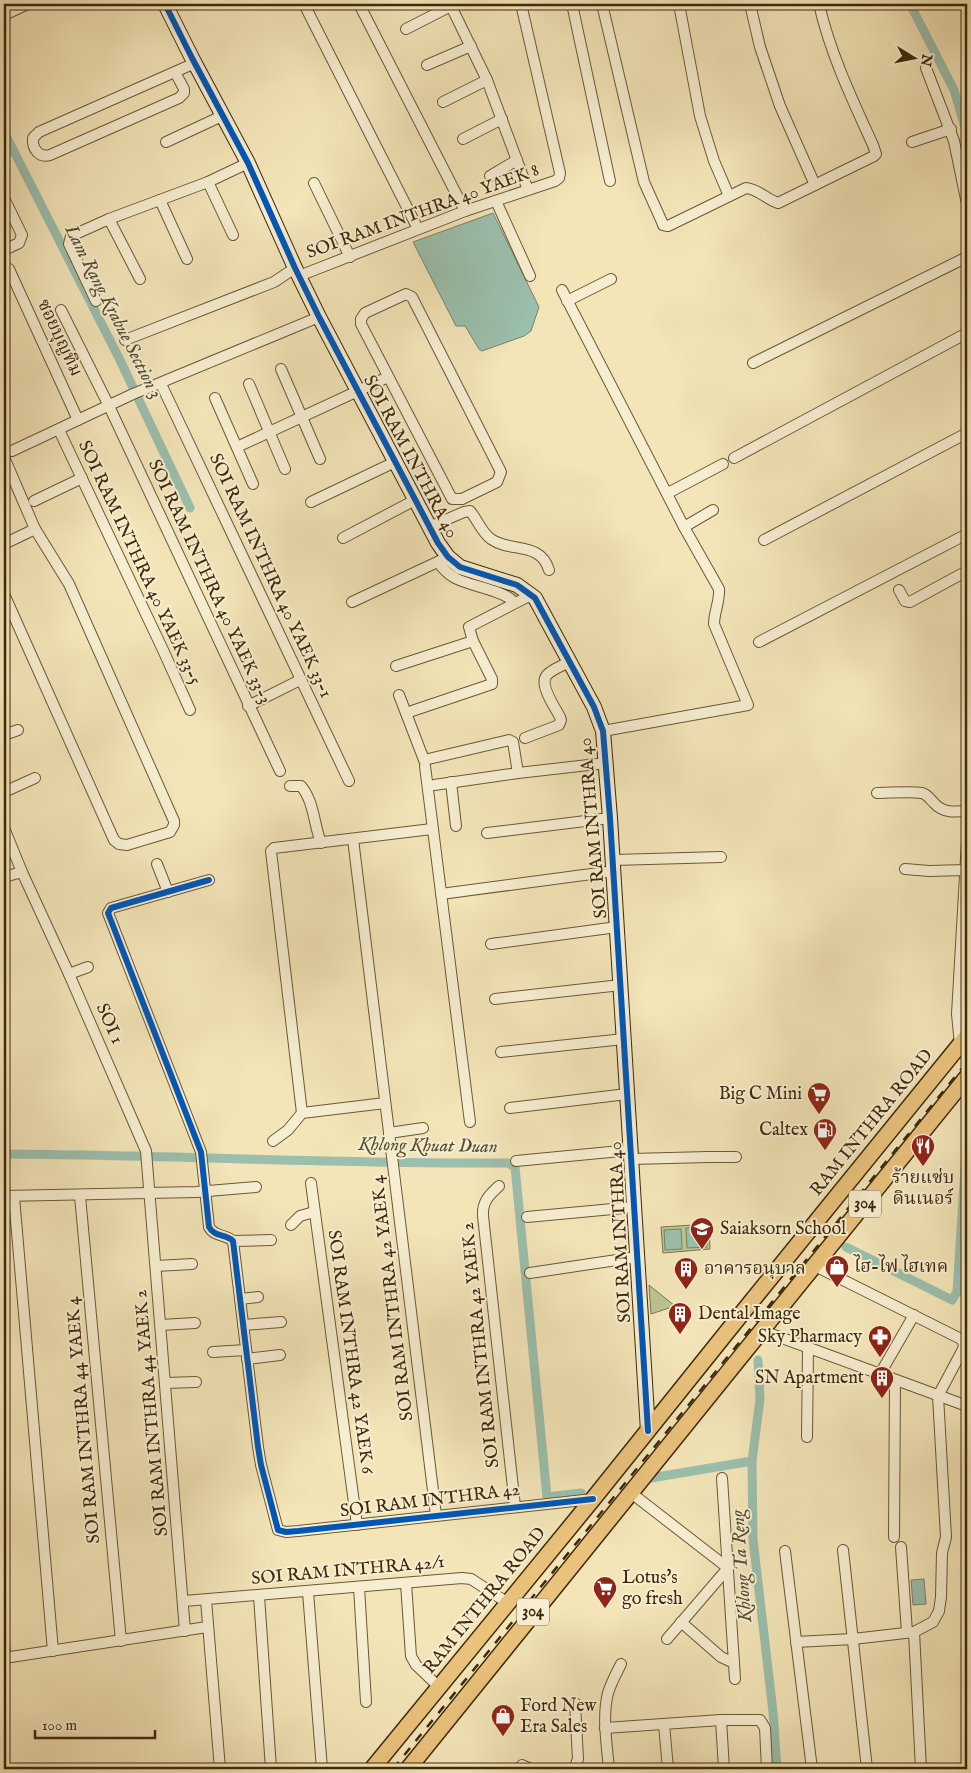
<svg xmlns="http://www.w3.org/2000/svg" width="971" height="1773" font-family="'IM FELL English','Noto Serif Thai',serif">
	<rect width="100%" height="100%" fill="#f3e5b8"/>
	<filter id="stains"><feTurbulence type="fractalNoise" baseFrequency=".004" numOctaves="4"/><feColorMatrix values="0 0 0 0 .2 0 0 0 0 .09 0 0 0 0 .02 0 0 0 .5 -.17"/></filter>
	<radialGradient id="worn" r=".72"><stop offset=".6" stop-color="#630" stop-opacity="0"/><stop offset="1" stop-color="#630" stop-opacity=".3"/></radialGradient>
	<!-- green -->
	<g fill="#bac58f" stroke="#7c774c">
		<path d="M709 1224 710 1249 663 1253 661 1227Z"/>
		<path d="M649 1285 675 1306 651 1314Z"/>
	</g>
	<!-- water -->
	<g fill="#9bbfad" stroke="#76836c">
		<path d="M493 213 539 307 531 331 524 336 482 351 479 349 465 326H456L413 242Z"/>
		<path d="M706 1227 707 1247 687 1248 686 1228Z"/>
		<path d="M681 1229 682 1249 665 1250 664 1230Z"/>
		<path d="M924 1579 926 1604 913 1605 911 1580Z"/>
	</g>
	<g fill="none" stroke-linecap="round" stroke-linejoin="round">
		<!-- stream -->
		<path stroke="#76836c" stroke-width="2.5" d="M964 1024 967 974"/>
		<!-- canal -->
		<g stroke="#9bbfad" stroke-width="9">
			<path d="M910 4 954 90 967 134"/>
			<path d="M4 132 119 358 190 508"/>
			<path d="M4 1154C172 1155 340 1164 508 1163L515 1167 547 1497 581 1493"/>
			<path d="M846 1247 952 1300 957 1292 967 1138"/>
			<path d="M758 1360 760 1399 752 1461 753 1539 773 1712 777 1769"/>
			<path d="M651 1478 752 1461"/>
		</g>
		<!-- street casing -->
		<g stroke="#6b5836" stroke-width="12">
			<g id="street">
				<path d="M304 4 418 229"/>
				<path d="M359 4 465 211"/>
				<path d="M450 4 487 80 528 190"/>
				<path d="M572 4 610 181"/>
				<path d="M602 4 644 182 662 222 663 225 668 226 746 188C758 189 766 199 778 203L874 156 876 154 873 145C852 99 830 53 819 4"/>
				<path d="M679 4 700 116 714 161 729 196"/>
				<path d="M750 4 760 47 780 106 815 185"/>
				<path d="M4 15 28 4"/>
				<path d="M406 29 451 6"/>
				<path d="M427 65 471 46"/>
				<path d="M926 68 954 141 967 204"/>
				<path d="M175 72 184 89V93L179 98 50 155C39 158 32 149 33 138L39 132 195 63"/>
				<path d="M443 102 487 80"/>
				<path d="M463 139 502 119"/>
				<path d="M166 142 222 116"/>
				<path d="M912 142 951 129"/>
				<path d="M490 176 517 160"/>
				<path d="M208 182 233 235"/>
				<path d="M314 183 350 257"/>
				<path d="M4 198 22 235 19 243 4 250"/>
				<path d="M160 200 187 259"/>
				<path d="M496 201 530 276"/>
				<path d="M109 219 140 279"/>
				<path d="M9 269 78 420"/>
				<path d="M299 276 465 211 555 181 559 178 560 173 521 4"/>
				<path d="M562 290 684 527 719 589C720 601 714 612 714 624L748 705 603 731"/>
				<path d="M406 294 412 297 501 472 497 482 462 499H452L361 324V319L365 313Z"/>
				<path d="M96 301 69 244 71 236 109 219 208 182 248 163"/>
				<path d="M567 301 611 279"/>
				<path d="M61 310 109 406 280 771"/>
				<path d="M125 340 274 282 295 268"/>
				<path d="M753 363 967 257"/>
				<path d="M281 369 320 459"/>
				<path d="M161 384 349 781"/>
				<path d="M249 384 285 469"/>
				<path d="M215 398 253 484"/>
				<path d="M59 430 163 650 190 710"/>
				<path d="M237 447 388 377"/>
				<path d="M12 451 133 394 319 317"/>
				<path d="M4 457 35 529 69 584 174 821V825L170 832 127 845 119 844 114 840 4 594"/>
				<path d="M734 458 967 333"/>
				<path d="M668 493 723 464"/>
				<path d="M34 501 82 478"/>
				<path d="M311 502 395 462"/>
				<path d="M429 527 464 512 470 511C477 519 482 533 491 539 511 553 540 541 549 570"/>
				<path d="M684 527 713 510"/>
				<path d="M343 538 415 500"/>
				<path d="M764 540 967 433"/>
				<path d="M4 544 35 529"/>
				<path d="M438 562C443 569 448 574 455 578 469 586 508 591 514 603"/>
				<path d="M899 590 905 601 910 602 967 571"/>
				<path d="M352 602 448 557"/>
				<path d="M759 642 967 534"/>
				<path d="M396 666 473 641"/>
				<path d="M399 695 424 760 509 740 513 742 518 773"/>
				<path d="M248 706 300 680"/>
				<path d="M412 711 492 684V679L473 641 469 627 531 595"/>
				<path d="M4 735 18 730"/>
				<path d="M525 738 559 725 561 720 560 717C555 707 537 683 548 674 553 669 562 666 569 662"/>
				<path d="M425 766 470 1122"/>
				<path d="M451 782 456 826"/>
				<path d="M434 785 518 773 606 763"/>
				<path d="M290 786H301C314 801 314 825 321 843"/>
				<path d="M4 792 35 778"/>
				<path d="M877 793C889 793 911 791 922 793 927 794 930 799 934 803 943 813 954 812 967 811"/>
				<path d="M4 828 22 872 69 974 146 1151 185 1631"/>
				<path d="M487 833 610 818"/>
				<path d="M353 839 436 1515"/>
				<path d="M613 860 721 857"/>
				<path d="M157 864 168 892"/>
				<path d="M905 869 929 871 966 870"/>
				<path d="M4 877 22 872"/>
				<path d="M209 880 111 908 108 913 201 1152 209 1227C214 1237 226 1234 233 1241L258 1447 261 1465 278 1530 286 1532 298 1531 593 1499"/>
				<path d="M441 894 614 871"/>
				<path d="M491 944 617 927"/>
				<path d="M69 974 88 967"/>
				<path d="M495 999 621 985"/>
				<path d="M960 1045 957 1014 967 841"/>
				<path d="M501 1052 624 1039"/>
				<path d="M510 1108 627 1094"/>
				<path d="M302 1113 271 851 274 848 432 829"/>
				<path d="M389 1133 423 1128"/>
				<path d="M273 1141 288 1130 302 1113 385 1103"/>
				<path d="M631 1159 708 1157H736"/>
				<path d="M516 1161 631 1150"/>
				<path d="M311 1183 357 1525"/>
				<path d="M499 1186C489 1195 482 1202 483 1216L515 1506"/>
				<path d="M4 1196 196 1192 256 1187"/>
				<path d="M80 1196 121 1641"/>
				<path d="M14 1197 53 1651"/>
				<path d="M527 1217 634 1207"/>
				<path d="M291 1225 300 1216 314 1212"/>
				<path d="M233 1241 271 1240"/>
				<path d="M156 1266 192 1264"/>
				<path d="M815 1266 961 1339 964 1343 963 1349 938 1396 946 1537 942 1553 941 1597 939 1611 933 1622 914 1632 921 1769"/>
				<path d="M530 1273 637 1257"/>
				<path d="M240 1299 258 1297"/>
				<path d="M161 1325 195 1323"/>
				<path d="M243 1325 281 1322"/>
				<path d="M763 1331 967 1406"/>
				<path d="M213 1352 246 1350"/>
				<path d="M247 1359 280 1355"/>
				<path d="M880 1374 914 1315"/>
				<path d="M165 1383 196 1382"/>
				<path d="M807 1437 808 1348"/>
				<path d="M722 1478 735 1679"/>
				<path d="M630 1492 728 1568 667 1639"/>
				<path d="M894 1537 895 1380"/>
				<path d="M901 1547 907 1632"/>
				<path d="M843 1550 867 1769"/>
				<path d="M785 1551 812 1769"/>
				<path d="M406 1583 411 1656 416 1665 439 1687"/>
				<path d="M359 1587 366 1702"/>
				<path d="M308 1592 322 1769"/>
				<path d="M259 1596 271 1769"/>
				<path d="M206 1600 220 1769"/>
				<path d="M184 1601 462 1578 471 1579 508 1603"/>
				<path d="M681 1622 721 1657 734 1663"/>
				<path d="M4 1639 5 1658"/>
				<path d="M796 1642 853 1639 914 1632"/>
				<path d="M4 1658 207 1627"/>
				<path d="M721 1720 724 1769"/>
				<path d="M664 1724 668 1769"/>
				<path d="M605 1728 721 1720H760L765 1728 767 1769"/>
				<path d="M522 1765 531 1769"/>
				<path d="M574 1769 578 1759 575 1703"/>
				<path d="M609 1769C607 1746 602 1716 608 1693 611 1683 616 1674 621 1664"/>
			</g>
		</g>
		<!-- secondary casing -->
		<g stroke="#3e290a" stroke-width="16">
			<path id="secondary" d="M165 4 192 58 248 163 295 268 319 317 438 543 448 557 460 567 517 585 535 598 594 707 603 731 610 818 648 1431"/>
		</g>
		<!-- primary casing -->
		<g stroke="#3e290a" stroke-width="18">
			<g id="primary">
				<path d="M372 1769 593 1499 751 1302 967 1036"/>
				<path d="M408 1769C593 1537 781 1308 967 1077"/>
			</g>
		</g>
		<!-- street -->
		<use href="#street" stroke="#f7eed1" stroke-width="10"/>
		<!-- secondary -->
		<use href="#secondary" stroke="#f7eed1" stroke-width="14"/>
		<!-- primary -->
		<use href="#primary" stroke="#eac27c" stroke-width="15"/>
		<!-- rail -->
		<path stroke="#3e290a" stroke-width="2.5" stroke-dasharray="9 9" stroke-linecap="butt" d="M393 1769 967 1062"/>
		<!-- cycleway casing -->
		<g stroke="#f7eed1" stroke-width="9">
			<g id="cycleway">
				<path d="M165 4 192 58 248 163 295 268 319 317 438 543 448 557 460 567 517 585 535 598 594 707 603 731 610 818 648 1431"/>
				<path d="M209 880 111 908 108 913 201 1152 209 1227C214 1237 226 1234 233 1241L258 1447 261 1465 278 1530 286 1532 298 1531 593 1499"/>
			</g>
		</g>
		<!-- cycleway -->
		<use href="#cycleway" stroke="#0057b8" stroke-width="6"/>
	</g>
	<!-- icons -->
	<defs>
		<g id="supermarket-pin" transform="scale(1.25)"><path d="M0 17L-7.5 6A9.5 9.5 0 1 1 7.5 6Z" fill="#8f2418" stroke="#f7eed1"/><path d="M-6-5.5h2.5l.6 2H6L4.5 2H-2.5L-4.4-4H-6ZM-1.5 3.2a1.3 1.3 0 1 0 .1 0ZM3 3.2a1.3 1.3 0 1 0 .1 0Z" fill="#fff"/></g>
		<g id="fuel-pin" transform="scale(1.25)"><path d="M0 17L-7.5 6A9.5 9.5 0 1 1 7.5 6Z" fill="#8f2418" stroke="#f7eed1"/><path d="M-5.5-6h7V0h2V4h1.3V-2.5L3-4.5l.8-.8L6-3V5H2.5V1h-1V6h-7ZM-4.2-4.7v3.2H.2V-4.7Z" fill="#fff"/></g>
		<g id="restaurant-pin" transform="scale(1.25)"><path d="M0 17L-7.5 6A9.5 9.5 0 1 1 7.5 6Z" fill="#8f2418" stroke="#f7eed1"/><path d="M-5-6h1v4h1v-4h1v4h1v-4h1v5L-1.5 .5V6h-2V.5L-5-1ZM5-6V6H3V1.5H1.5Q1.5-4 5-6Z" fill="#fff"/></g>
		<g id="school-pin" transform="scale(1.25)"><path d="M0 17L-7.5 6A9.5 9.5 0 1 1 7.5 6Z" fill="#8f2418" stroke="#f7eed1"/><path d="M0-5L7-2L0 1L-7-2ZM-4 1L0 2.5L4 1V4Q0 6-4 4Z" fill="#fff"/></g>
		<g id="shop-pin" transform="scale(1.25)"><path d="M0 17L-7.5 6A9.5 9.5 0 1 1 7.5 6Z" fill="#8f2418" stroke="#f7eed1"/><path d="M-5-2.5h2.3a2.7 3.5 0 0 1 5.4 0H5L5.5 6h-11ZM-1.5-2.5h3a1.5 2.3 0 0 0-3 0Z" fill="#fff"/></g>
		<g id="building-pin" transform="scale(1.25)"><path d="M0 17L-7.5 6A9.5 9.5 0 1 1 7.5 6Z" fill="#8f2418" stroke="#f7eed1"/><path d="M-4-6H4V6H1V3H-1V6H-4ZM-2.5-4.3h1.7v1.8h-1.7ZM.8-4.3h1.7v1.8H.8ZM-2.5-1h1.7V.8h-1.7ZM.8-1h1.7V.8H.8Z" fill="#fff"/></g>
		<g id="pharmacy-pin" transform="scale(1.25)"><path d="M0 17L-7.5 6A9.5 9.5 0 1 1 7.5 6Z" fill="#8f2418" stroke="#f7eed1"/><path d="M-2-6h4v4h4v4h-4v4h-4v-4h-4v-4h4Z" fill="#fff"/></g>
	</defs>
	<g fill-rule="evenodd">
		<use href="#supermarket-pin" x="819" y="1094"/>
		<use href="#fuel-pin" x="825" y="1130"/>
		<use href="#restaurant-pin" x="923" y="1146"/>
		<use href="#school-pin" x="702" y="1229"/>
		<use href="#shop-pin" x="837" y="1267"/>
		<use href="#building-pin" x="686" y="1269"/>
		<use href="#building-pin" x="680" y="1314"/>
		<use href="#pharmacy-pin" x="880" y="1337"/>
		<use href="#building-pin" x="882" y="1378"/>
		<use href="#supermarket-pin" x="605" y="1588"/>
		<use href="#shop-pin" x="503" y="1716"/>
	</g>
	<g text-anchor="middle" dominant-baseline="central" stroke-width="4" stroke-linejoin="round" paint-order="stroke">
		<!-- shield labels -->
		<g fill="#f7eed1" stroke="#766446" stroke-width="1">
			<rect x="849" y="1190.5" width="32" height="27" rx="4"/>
			<rect x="517" y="1598.5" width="32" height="27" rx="4"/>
		</g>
		<g font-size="16" font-weight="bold" fill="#3e290a">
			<text x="865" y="1204">304</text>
			<text x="533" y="1612">304</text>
		</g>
		<!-- street labels -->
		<g font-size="18" fill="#3e290a" stroke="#f7eed1">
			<text transform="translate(423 212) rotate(-20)">SOI RAM INTHRA 40 YAEK 8</text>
			<text transform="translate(59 338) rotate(65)">ซอยบุญทิม</text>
			<text transform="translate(410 457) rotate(62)">SOI RAM INTHRA 40</text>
			<text transform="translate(139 563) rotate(65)">SOI RAM INTHRA 40 YAEK 33-5</text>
			<text transform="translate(270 576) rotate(65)">SOI RAM INTHRA 40 YAEK 33-1</text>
			<text transform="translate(209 582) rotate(65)">SOI RAM INTHRA 40 YAEK 33-3</text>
			<text transform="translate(594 828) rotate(-95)">SOI RAM INTHRA 40</text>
			<text transform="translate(109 1024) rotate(66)">SOI 1</text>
			<text transform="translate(872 1123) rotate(-51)">RAM INTHRA ROAD</text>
			<text transform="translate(621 1232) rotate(-93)">SOI RAM INTHRA 40</text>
			<text transform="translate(393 1298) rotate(-97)">SOI RAM INTHRA 42 YAEK 4</text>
			<text transform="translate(481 1345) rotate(-96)">SOI RAM INTHRA 42 YAEK 2</text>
			<text transform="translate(350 1352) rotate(82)">SOI RAM INTHRA 42 YAEK 6</text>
			<text transform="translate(152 1413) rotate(-95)">SOI RAM INTHRA 44 YAEK 2</text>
			<text transform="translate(84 1420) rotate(-95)">SOI RAM INTHRA 44 YAEK 4</text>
			<text transform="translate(430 1501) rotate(-7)">SOI RAM INTHRA 42</text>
			<text transform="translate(348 1571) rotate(-5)">SOI RAM INTHRA 42/1</text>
			<text transform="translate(485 1601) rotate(-51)">RAM INTHRA ROAD</text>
		</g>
		<!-- poi labels -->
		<g font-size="18" fill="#3e290a" stroke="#f7eed1" text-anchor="start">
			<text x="802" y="1094" text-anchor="end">Big C Mini</text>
			<text x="808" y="1130" text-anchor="end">Caltex</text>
			<text x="923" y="1178" text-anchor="middle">ร้ายแซ่บ<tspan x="923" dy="21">ดินเนอร์</tspan></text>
			<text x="720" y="1229">Saiaksorn School</text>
			<text x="854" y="1267">ไฮ-ไฟ ไฮเทค</text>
			<text x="704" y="1269">อาคารอนุบาล</text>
			<text x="698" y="1314">Dental Image</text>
			<text x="862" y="1337" text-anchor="end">Sky Pharmacy</text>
			<text x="864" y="1378" text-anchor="end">SN Apartment</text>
			<text x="622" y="1578">Lotus's<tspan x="622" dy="21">go fresh</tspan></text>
			<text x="520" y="1706">Ford New<tspan x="520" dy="21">Era Sales</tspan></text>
		</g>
		<!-- water labels -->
		<g font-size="19" font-style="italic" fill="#554e33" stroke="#f7eed1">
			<text transform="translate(113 312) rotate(63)">Lam Rang Krabue Section 3</text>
			<text transform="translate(428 1146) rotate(1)">Khlong Khuat Duan</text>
			<text transform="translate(742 1566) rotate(-94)">Khlong Ta Reng</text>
		</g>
	</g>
	<!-- margin -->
	<rect width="971" height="1773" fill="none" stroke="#f3e5b8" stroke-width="20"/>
	<rect x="5" y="5" width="961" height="1763" fill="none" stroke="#3e290a" stroke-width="2.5"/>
	<rect x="10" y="10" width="951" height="1753" fill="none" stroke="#3e290a"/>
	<!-- north arrow -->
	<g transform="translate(914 58) rotate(100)" stroke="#f7eed1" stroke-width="4" paint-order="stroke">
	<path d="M0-4L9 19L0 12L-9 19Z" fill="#3e290a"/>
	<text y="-8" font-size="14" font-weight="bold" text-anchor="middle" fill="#3e290a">N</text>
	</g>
	<!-- scale -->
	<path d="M35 1730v8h120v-8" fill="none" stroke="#3e290a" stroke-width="2.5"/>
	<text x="42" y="1730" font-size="15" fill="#3e290a" stroke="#f7eed1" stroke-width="4" paint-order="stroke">100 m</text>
	<rect width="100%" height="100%" filter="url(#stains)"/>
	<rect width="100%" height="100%" fill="url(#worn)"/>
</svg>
